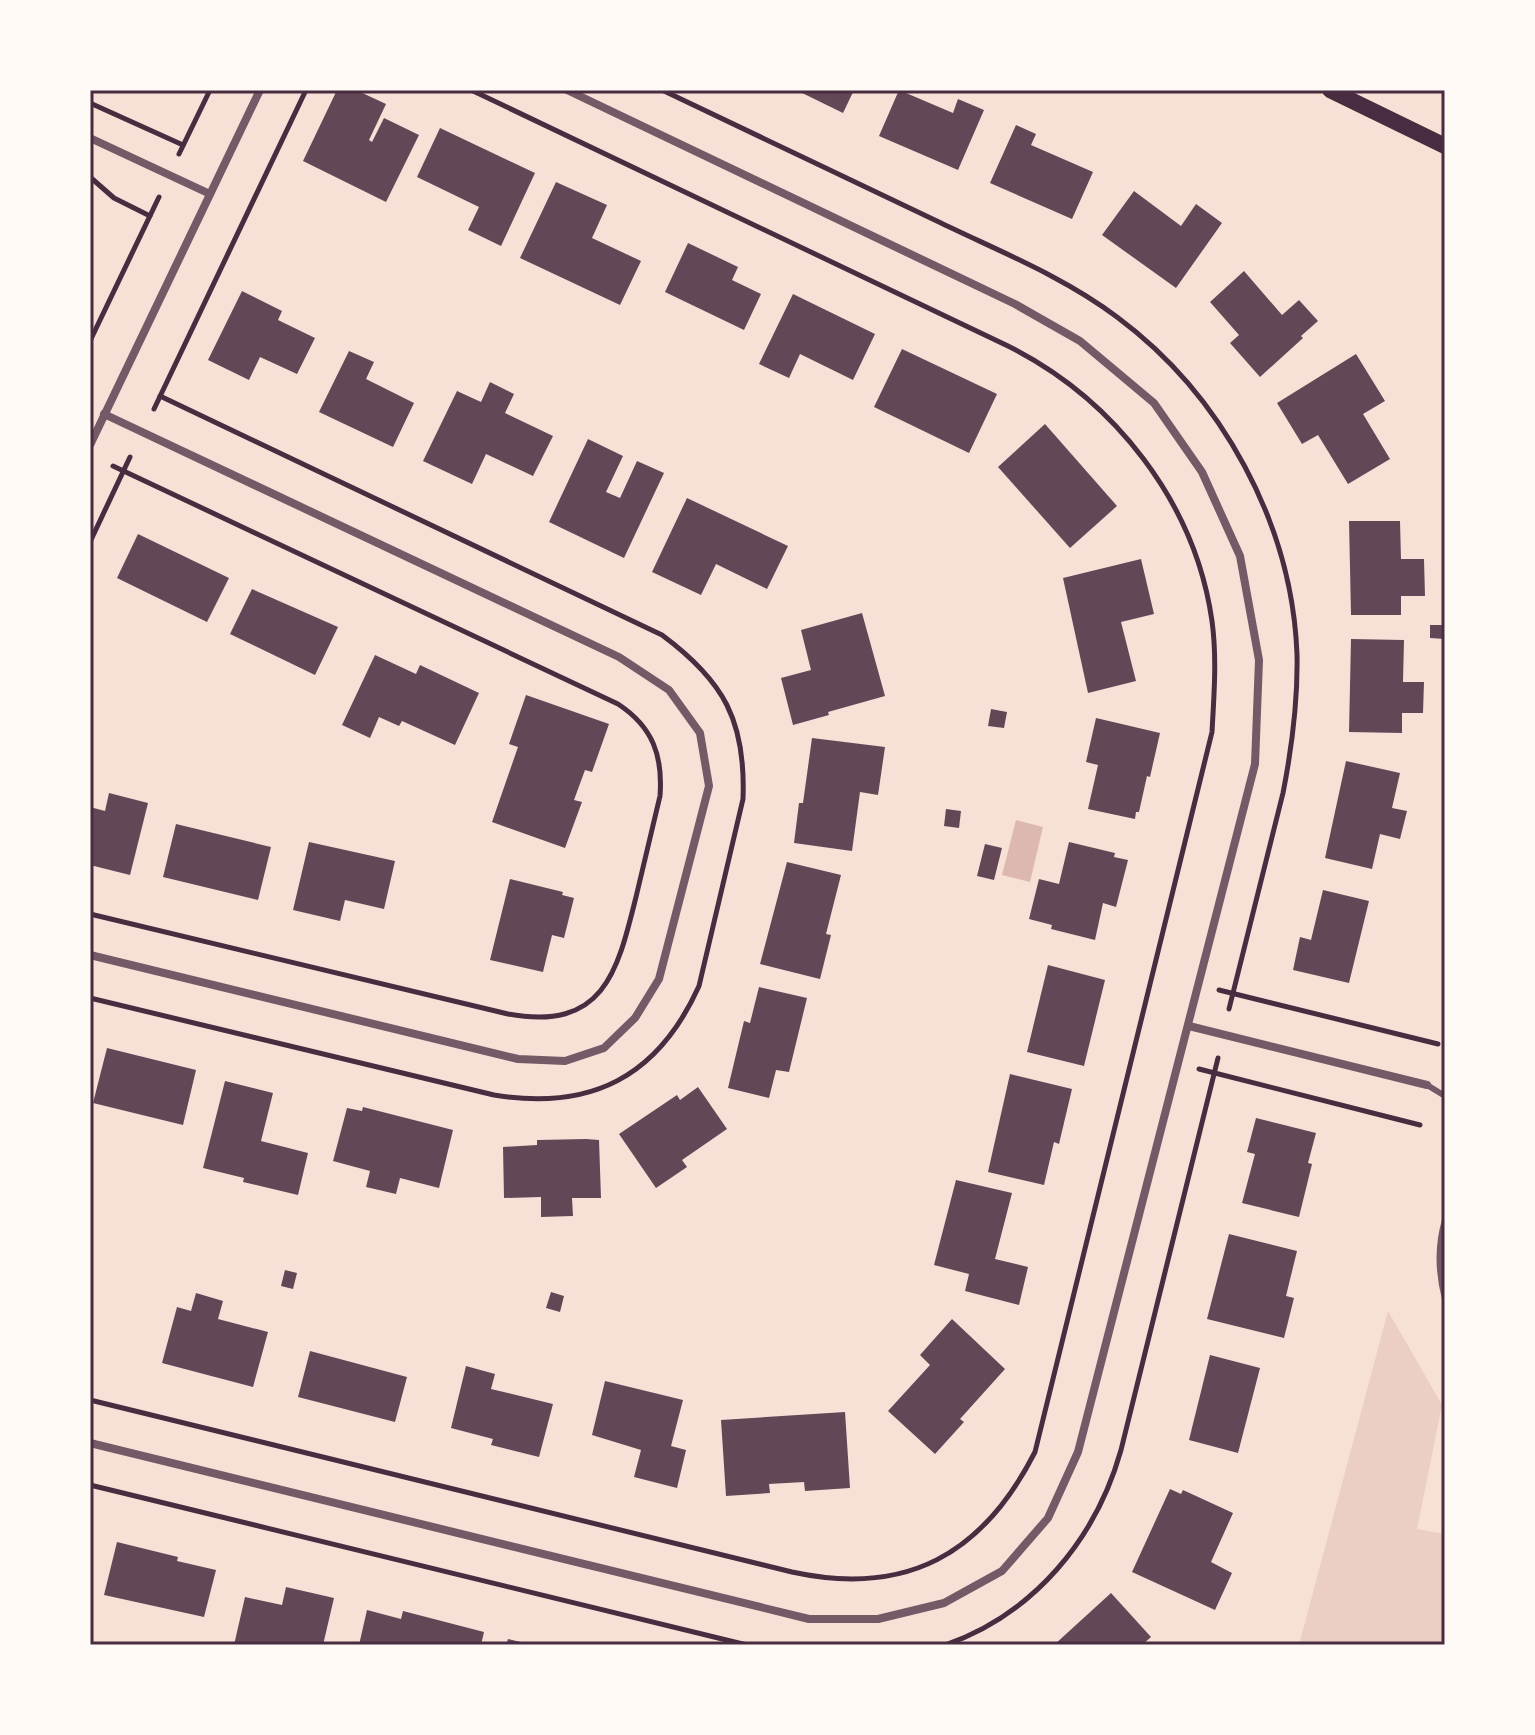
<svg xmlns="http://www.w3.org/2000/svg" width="1535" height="1735" font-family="Mulish,sans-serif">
	<rect width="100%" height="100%" fill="#f7e1d7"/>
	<!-- green -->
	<path fill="#ebcfc5" d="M1388 1311 1442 1405 1417 1529 1445 1534V1645H1299Z"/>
	<!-- water -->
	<path fill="#dcb8b0" d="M1016 820 1043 827 1030 882 1002 875Z"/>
	<!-- building -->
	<g fill="#644757">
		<path d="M337 90H356L386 104 369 140 372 142 384 118 419 135 386 202 303 161Z"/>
		<path d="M796 90H854L843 113Z"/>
		<path d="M899 90 953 113 958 99 984 110 958 170 879 136Z"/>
		<path d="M1016 125 1036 134 1031 145 1093 172 1072 219 990 183Z"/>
		<path d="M440 128 535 173 501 246 468 230 479 207 417 177Z"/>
		<path d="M556 182 607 205 592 238 641 261 620 305 520 258Z"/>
		<path d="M1134 191 1181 226 1196 204 1222 223 1176 288 1102 235Z"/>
		<path d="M688 243 738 267 732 280 761 294 744 330 665 292Z"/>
		<path d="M1244 271 1282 315 1299 300 1318 321 1301 336 1303 338 1260 377 1230 343 1239 335 1210 302Z"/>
		<path d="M242 291 282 311 278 320 315 338 297 374 260 357 249 380 208 360Z"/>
		<path d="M793 294 875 334 853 380 800 354 789 378 759 364Z"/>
		<path d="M902 349 997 394 969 453 874 407Z"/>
		<path d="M349 351 374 362 366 379 414 403 393 447 319 412Z"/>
		<path d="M1356 354 1385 401 1363 414 1390 459 1348 484 1318 435 1302 444 1277 403Z"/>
		<path d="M490 382 514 394 505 413 553 436 533 476 486 454 472 484 423 461 457 391 481 402Z"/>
		<path d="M1045 424 1117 506 1070 548 998 467Z"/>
		<path d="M588 439 623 456 606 492 620 498 637 461 664 473 624 558 549 522Z"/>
		<path d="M687 498 788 546 767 589 716 564 701 595 652 572Z"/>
		<path d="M1349 521H1400L1401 559H1424L1425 596H1401V615H1351Z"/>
		<path d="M138 534 229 578 207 622 117 578Z"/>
		<path d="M1141 559 1154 614 1121 622 1136 681 1088 693 1063 578Z"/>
		<path d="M252 589 338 627 315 675 230 634Z"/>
		<path d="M862 613 885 696 828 712 829 715 793 725 781 678 811 670 801 630Z"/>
		<path d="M1430 625H1445V639L1430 638Z"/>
		<path d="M1351 639 1404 640 1403 682H1424L1423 713H1402V733L1349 732Z"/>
		<path d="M375 655 416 674 420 665 479 693 455 745 402 721 399 726 379 717 370 738 342 725Z"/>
		<path d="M526 695 609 724 592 772 585 770 574 800 582 802 565 848 492 822 518 747 509 744Z"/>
		<path d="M991 709 1007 712 1004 728 988 726Z"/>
		<path d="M1096 718 1160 733 1150 777 1147 776 1139 812H1136L1135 819 1088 809 1098 765 1086 762Z"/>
		<path d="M812 738 885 747 878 795 860 792 852 851 794 843 799 803H803Z"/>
		<path d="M1346 761 1400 773 1392 808 1407 811 1400 839 1380 834 1372 869 1325 858Z"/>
		<path d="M109 793 148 803 130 875 90 865V807L105 811Z"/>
		<path d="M946 809 961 811 959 828 944 826Z"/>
		<path d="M176 824 271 847 258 900 163 877Z"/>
		<path d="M309 842 395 861 384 909 345 900 340 921 293 910Z"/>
		<path d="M1069 842 1115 853 1114 857 1128 860 1116 907 1103 903 1095 940 1051 929 1052 925 1029 919 1039 879 1059 884Z"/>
		<path d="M985 844 1002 848 994 880 977 876Z"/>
		<path d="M787 862 841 875 826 934 831 935 820 979 760 964Z"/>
		<path d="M510 879 563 892 562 895 574 898 564 938 552 935 543 972 490 960Z"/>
		<path d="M1323 890 1369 901 1349 983 1293 970 1300 937 1311 940Z"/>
		<path d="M1048 965 1105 980 1084 1066 1027 1052Z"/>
		<path d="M759 987 807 998 789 1072 776 1070 769 1098 728 1088 744 1021 750 1023Z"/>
		<path d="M107 1048 196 1070 183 1125 93 1103Z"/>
		<path d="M1010 1074 1072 1089 1059 1144 1054 1142 1044 1185 988 1172Z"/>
		<path d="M225 1081 273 1093 261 1141 308 1153 298 1195 243 1182 244 1178 203 1168Z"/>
		<path d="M698 1087 727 1129 682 1160 687 1167 656 1188 619 1134 677 1095 680 1100Z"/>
		<path d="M363 1107 453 1130 439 1188 400 1178 396 1194 366 1187 370 1171 333 1161 347 1108 362 1111Z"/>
		<path d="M1256 1118 1316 1133 1308 1163 1312 1164 1299 1217 1242 1203 1255 1154 1247 1152Z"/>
		<path d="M586 1139 599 1140 601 1198H572L573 1216 541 1217V1197L504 1198 503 1147 537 1145V1140Z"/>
		<path d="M956 1180 1012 1193 995 1259 1028 1267 1019 1305 965 1291 969 1274 934 1265Z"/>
		<path d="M1229 1234 1297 1251 1286 1296 1294 1298 1284 1338 1207 1319Z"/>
		<path d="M285 1270 297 1273 293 1289 281 1286Z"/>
		<path d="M551 1292 564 1296 560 1312 546 1308Z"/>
		<path d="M196 1293 223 1301 218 1319 268 1332 253 1387 162 1363 177 1307 191 1311Z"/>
		<path d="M952 1319 1005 1369 960 1419 964 1422 935 1454 888 1411 930 1365 920 1355Z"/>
		<path d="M310 1351 407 1377 395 1422 298 1397Z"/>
		<path d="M1210 1355 1260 1368 1238 1453 1189 1440Z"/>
		<path d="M466 1366 495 1374 491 1389 553 1404 539 1457 491 1445 493 1439 451 1428Z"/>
		<path d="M605 1381 683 1400 671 1446 686 1450 677 1488 634 1477 641 1450 592 1435Z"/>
		<path d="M845 1412 850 1488 805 1491 804 1482 769 1484 770 1493 726 1496 721 1420Z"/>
		<path d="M1170 1489 1181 1494 1183 1490 1233 1513 1211 1562 1232 1573 1215 1610 1132 1572Z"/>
		<path d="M117 1542 178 1557 177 1561 216 1570 204 1617 104 1595Z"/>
		<path d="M286 1587 334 1598 323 1645H234L245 1597 282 1605Z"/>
		<path d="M1111 1593 1151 1637 1142 1645H1054Z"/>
		<path d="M367 1610 401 1619 403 1611 484 1632 481 1645H359Z"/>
		<path d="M508 1639 529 1644 528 1645H506Z"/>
	</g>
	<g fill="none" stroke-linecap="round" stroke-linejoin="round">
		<!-- path -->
		<g stroke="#4a2c40" stroke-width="5">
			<path d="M662 90C755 134 848 179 941 223 1001 252 1064 277 1117 317 1222 395 1292 524 1297 654 1298 701 1292 747 1283 793L1229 1009"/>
			<path d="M90 103 183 145"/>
			<path d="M179 154 210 90"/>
			<path d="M90 177 114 198 150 216"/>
			<path d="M90 341 159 197"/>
			<path d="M154 409 306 90"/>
			<path d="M90 542 130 457"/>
			<path d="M90 914 508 1014C603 1031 617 974 636 897 644 863 652 829 660 796 663 756 653 727 618 704L113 466"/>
			<path d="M1219 990 1438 1044"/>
			<path d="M90 998 494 1095C591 1111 658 1077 699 986L743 799C746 721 724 681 662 635L160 396"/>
			<path d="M1199 1069 1420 1125"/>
			<path d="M90 1400 792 1572C907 1597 983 1554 1035 1452L1212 732C1214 695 1217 658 1212 621 1195 502 1114 399 1008 346L471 90"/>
			<path d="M90 1485 747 1645"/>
			<path d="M945 1645C1034 1614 1096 1539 1121 1450L1218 1058"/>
		</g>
		<!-- service -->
		<g stroke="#755966" stroke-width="6">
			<path d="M1427 1085 1445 1096"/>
			<path d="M1445 1220C1437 1247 1438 1272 1445 1299"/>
		</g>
		<!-- minor -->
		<g stroke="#755966" stroke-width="8">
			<path d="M90 138 210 194"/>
			<path d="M90 445 260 90"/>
			<path d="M90 955 518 1059 565 1061 604 1048 635 1018 659 979 709 786 700 733 669 690 619 657 104 414"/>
			<path d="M1189 1026 1427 1085"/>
			<path d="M90 1443 809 1619H878L944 1603 1002 1571 1048 1518 1078 1452 1255 764 1259 660 1240 556 1202 472 1154 403 1080 341 1015 304 567 90"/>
		</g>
		<!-- secondary -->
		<path stroke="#4a2c40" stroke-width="16" d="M1330 90 1445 146"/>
	</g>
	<!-- border -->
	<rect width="1535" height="1735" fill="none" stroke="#fffaf5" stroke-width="184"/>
	<rect x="92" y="92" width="1351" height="1551" fill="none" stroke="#4a2c40" stroke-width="3"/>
</svg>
